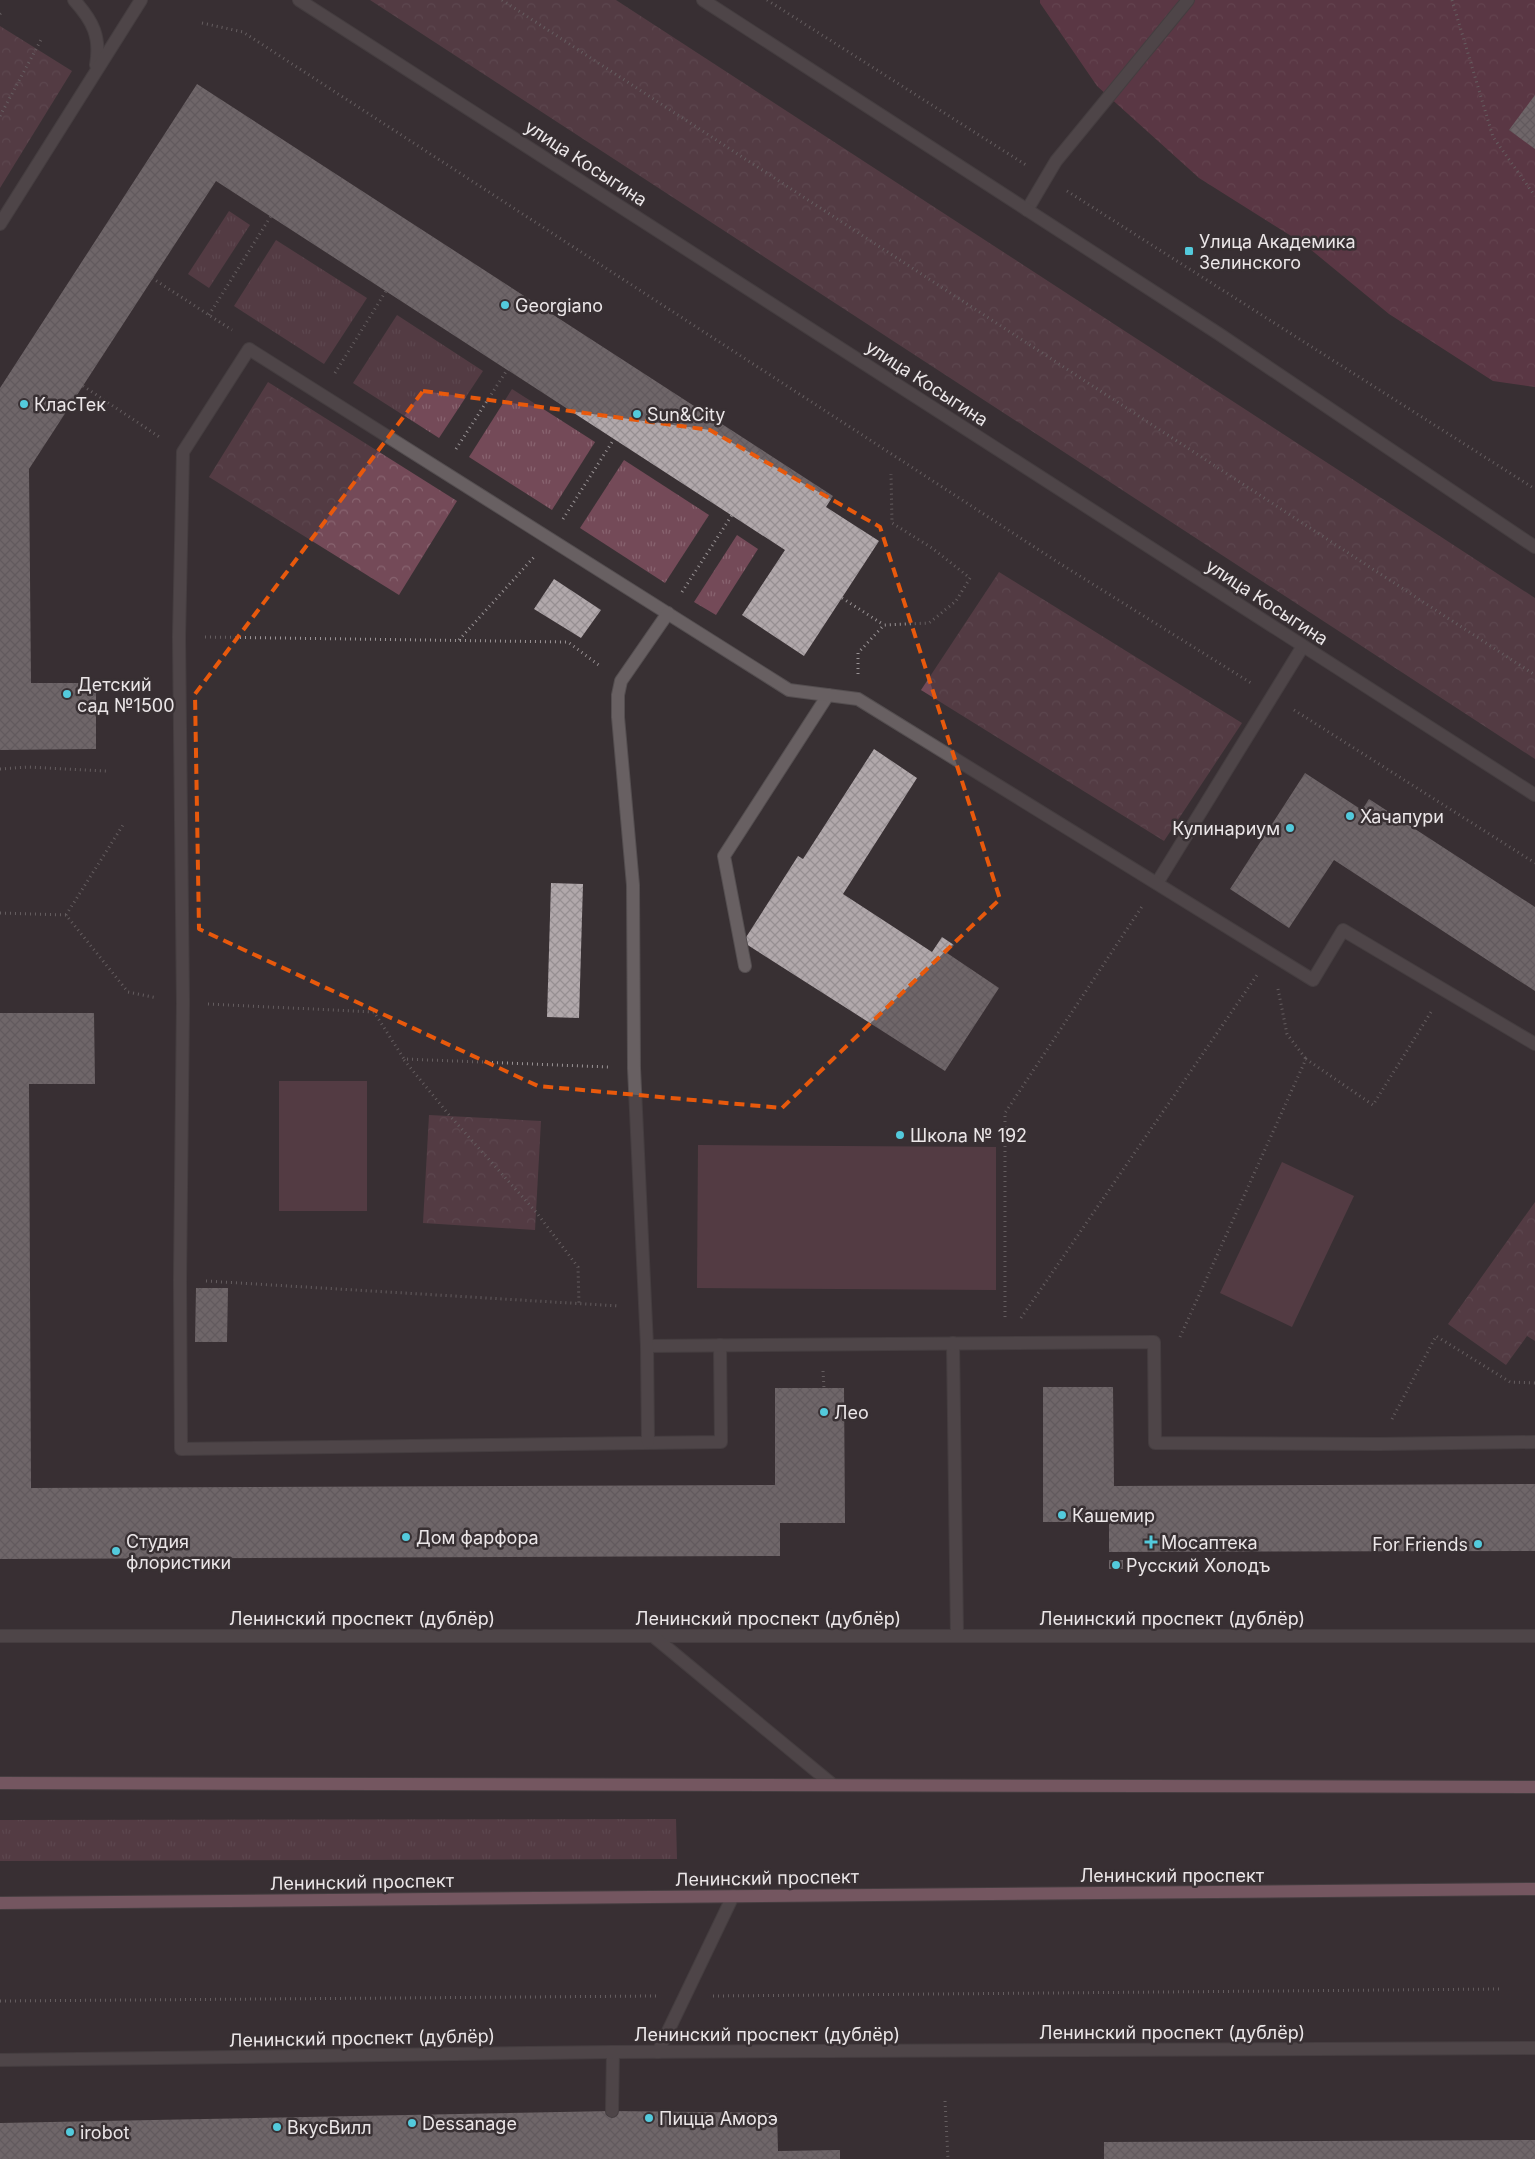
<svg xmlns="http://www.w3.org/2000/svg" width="1535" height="2159" font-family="Inter,sans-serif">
	<defs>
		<pattern id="grass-tufts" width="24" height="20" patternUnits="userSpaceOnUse" patternTransform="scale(1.25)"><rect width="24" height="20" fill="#744a58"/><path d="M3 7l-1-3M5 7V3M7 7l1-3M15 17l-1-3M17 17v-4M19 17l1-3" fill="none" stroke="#886470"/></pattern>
		<pattern id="forest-crowns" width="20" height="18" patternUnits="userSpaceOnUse" patternTransform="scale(1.25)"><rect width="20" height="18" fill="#844159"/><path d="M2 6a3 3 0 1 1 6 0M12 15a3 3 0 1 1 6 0" fill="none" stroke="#965c71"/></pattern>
		<pattern id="park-crowns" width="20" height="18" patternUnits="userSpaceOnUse" patternTransform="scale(1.25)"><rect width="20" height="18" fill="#744a58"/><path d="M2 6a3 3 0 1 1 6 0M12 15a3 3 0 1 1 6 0" fill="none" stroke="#886470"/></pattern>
		<pattern id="building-cross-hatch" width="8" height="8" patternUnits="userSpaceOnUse" patternTransform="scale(1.25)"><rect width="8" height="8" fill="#b1a8ab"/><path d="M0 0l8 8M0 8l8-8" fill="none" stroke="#968f92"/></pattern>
	</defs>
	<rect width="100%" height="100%" fill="#383033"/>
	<!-- grass -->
	<g fill="url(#grass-tufts)">
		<path d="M229 211 250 225 209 288 188 274Z"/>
		<path d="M276 240 367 298 324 364 234 306Z"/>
		<path d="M397 315 483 371 439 438 353 383Z"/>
		<path d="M512 389 595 442 552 510 469 457Z"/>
		<path d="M624 460 709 515 665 583 580 528Z"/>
		<path d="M737 535 758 549 716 615 694 602Z"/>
		<path d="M676 1819 677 1859 0 1861V1820Z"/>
	</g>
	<!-- forest -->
	<path fill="url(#forest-crowns)" d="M1040 0H1535V387L1493 381 1389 314 1304 244 1199 178 1097 86 1040 3Z"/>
	<!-- park -->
	<g fill="url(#park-crowns)">
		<path d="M370 0H616L1535 598V759Z"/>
		<path d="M0 26 72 71 0 188Z"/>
		<path d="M268 382 457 501 399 595 209 477Z"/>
		<path d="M999 572 1242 723 1164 841 921 690Z"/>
		<path d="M429 1115 541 1121 535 1230 423 1223Z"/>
		<path d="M1535 1202V1341L1527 1336 1506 1365 1448 1324Z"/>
	</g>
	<!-- garden -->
	<g fill="#744a58">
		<rect x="279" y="1081" width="88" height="130"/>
		<path d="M698 1145 996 1147V1290L697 1288Z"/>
		<path d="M1282 1162 1354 1196 1292 1327 1220 1293Z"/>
	</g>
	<!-- building -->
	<g fill="url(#building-cross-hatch)">
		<path d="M197 84 833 496 826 507 879 541 804 656 742 615 785 550 216 181 29 469 31 683H96V749L0 750V388Z"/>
		<path d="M1535 95V149L1509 130Z"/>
		<path d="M554 579 601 610 581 638 534 609Z"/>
		<path d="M874 749 917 778 843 894 932 952 942 937 954 945 947 953 999 988 945 1071 743 942 798 856 803 859Z"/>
		<path d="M1305 773 1362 810 1369 799 1535 907V991L1334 860 1289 928 1230 889Z"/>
		<path d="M551 883 583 884 579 1018 547 1017Z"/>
		<path d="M0 1013H94L95 1084H29L31 1488 775 1485V1388H844L845 1523H780V1556L0 1559Z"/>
		<path d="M196 1288H228L227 1342H195Z"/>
		<path d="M1043 1387H1113L1114 1486 1535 1484V1551L1109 1552V1522H1043Z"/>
		<rect x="1109" y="1560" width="14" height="9"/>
		<path d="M612 2111 777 2113 778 2151 840 2150V2159H0V2123Z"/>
		<path d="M1535 2140V2159H1104V2142Z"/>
	</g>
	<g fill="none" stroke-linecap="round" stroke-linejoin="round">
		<!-- service casing -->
		<g stroke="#544e50" stroke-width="14">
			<g id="service">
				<path d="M1027 210 1056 161 1188 0"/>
				<path d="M1157 883 1303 646"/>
				<path d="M745 966 724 856 828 695"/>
				<path d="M953 1343 957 1636"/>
				<path d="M720 1345 721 1442 181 1449 180 1280 183 1003 179 637 183 452 249 349 789 690 858 699 1313 980 1343 930 1535 1044"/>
				<path d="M647 1346 1154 1342 1155 1443 1379 1444 1535 1442"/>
				<path d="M648 1442 647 1346 634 1068 633 885 618 717V695L621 681 668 613"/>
				<path d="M612 2111 613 2052"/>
			</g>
		</g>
		<!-- minor casing -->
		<g stroke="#544e50" stroke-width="14">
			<g id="minor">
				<path d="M74 0C93 21 101 37 96 65"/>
				<path d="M0 224 141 0"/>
				<path d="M653 1636H1535"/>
			</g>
		</g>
		<!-- tertiary casing -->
		<g stroke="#544e50" stroke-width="14">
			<g id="tertiary">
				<path d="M0 1636H653L833 1785"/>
				<path d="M658 2052 733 1896"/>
				<path d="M0 2060 613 2052 1535 2048"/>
			</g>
		</g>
		<!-- secondary casing -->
		<g stroke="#544e50" stroke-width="14">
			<g id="secondary">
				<path d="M299 0 1535 795"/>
				<path d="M703 0 1219 334 1535 547"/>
			</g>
		</g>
		<!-- primary casing -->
		<g stroke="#544e50" stroke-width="14">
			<g id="primary">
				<path d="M0 1783 1535 1787"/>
				<path d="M0 1903 1535 1889"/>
			</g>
		</g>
		<!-- path -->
		<g stroke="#9a9496" stroke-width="3" stroke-dasharray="1 4" stroke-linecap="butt">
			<path d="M502 0 1535 675"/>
			<path d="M767 0 1026 165"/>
			<path d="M1452 0 1493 137 1535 196"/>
			<path d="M0 14 1 13"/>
			<path d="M202 23 243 32 1059 563 1251 683"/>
			<path d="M0 116 42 38"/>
			<path d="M1067 191 1535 489"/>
			<path d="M152 278 232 330"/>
			<path d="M209 315 271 216"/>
			<path d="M335 373 386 291"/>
			<path d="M83 386 161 438"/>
			<path d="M456 449 507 370"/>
			<path d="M563 519 614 439"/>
			<path d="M682 592 732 515"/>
			<path d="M842 598 884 625"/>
			<path d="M205 637 568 642 600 666"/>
			<path d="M459 640 534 557"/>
			<path d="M858 674V653L884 625 929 623 956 601 970 578 932 548 892 523 891 474"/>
			<path d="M1294 710 1535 863"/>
			<path d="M0 769 28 767 106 771"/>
			<path d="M0 913 66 915 128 992 157 998"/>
			<path d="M66 915 123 825"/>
			<path d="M1278 989 1287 1034 1306 1059"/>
			<path d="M208 1004 374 1012 404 1059 608 1067"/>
			<path d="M404 1060 450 1116 536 1212 578 1267 579 1304"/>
			<path d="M206 1281 619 1306"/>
			<path d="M1005 1317V1113L1143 905"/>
			<path d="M1021 1318 1257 975"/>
			<path d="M1180 1337 1306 1059 1373 1105 1431 1012"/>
			<path d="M823 1371 824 1388"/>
			<path d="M1392 1419 1436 1336 1510 1382 1535 1383"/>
			<path d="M713 1996 1499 1989"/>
			<path d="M0 2001 656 1996"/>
			<path d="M945 2101 948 2159"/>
		</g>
		<!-- service -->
		<use href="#service" stroke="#686062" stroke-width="12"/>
		<!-- minor -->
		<use href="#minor" stroke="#686062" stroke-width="12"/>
		<!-- tertiary -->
		<use href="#tertiary" stroke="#686062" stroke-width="12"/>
		<!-- secondary -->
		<use href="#secondary" stroke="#686062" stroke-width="12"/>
		<!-- primary -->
		<use href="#primary" stroke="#bd8698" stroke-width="12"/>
	</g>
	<!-- marked area -->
	<path d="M0 0H1535V2159H0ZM423 391 710 430 880 527 1000 899 782 1108 538 1086 199 929 195 694Z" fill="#383033" fill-opacity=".55" fill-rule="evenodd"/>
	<path fill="none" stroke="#e8590c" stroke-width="4" stroke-dasharray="10 6" stroke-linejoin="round" d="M423 391 710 430 880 527 1000 899 782 1108 538 1086 199 929 195 694Z"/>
	<!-- markers -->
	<g fill="#53cadc" stroke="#383033" stroke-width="2">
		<rect x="1184" y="246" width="10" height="10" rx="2.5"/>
		<circle cx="505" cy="305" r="5"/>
		<circle cx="24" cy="404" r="5"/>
		<circle cx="637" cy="414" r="5"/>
		<circle cx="67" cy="694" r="5"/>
		<circle cx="1350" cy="816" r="5"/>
		<circle cx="1290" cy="828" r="5"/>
		<circle cx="900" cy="1135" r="5"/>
		<circle cx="824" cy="1412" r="5"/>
		<circle cx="1062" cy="1515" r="5"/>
		<circle cx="406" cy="1537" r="5"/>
		<path d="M1148.5 1534.5h5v5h5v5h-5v5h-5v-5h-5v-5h5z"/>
		<circle cx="1478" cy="1544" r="5"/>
		<circle cx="116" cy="1551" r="5"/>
		<circle cx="1116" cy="1565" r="5"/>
		<circle cx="649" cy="2118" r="5"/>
		<circle cx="412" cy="2123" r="5"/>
		<circle cx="277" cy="2127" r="5"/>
		<circle cx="70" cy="2132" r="5"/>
	</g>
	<g text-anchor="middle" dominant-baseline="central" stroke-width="5" stroke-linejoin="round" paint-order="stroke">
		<!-- street labels -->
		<g font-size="18" fill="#ebe6e8" stroke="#383033">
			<text transform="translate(586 163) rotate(33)">улица Косыгина</text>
			<text transform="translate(927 383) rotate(33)">улица Косыгина</text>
			<text transform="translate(1267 602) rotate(33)">улица Косыгина</text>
			<text x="362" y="1618">Ленинский проспект (дублёр)</text>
			<text x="768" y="1618">Ленинский проспект (дублёр)</text>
			<text x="1172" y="1618">Ленинский проспект (дублёр)</text>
			<text x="1172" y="1875">Ленинский проспект</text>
			<text transform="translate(767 1878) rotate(-1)">Ленинский проспект</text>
			<text transform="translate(362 1882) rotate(-1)">Ленинский проспект</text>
			<text x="1172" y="2032">Ленинский проспект (дублёр)</text>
			<text x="767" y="2034">Ленинский проспект (дублёр)</text>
			<text transform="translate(362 2038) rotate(-1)">Ленинский проспект (дублёр)</text>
		</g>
		<!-- poi labels -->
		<g font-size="18" fill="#ebe6e8" stroke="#383033" text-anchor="start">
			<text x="1199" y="241">Улица Академика<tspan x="1199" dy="21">Зелинского</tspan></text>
			<text x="515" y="305">Georgiano</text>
			<text x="34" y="404">КласТек</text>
			<text x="647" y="414">Sun&amp;City</text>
			<text x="77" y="684">Детский<tspan x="77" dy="21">сад №1500</tspan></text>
			<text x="1360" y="816">Хачапури</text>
			<text x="1280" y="828" text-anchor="end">Кулинариум</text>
			<text x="910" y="1135">Школа № 192</text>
			<text x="834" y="1412">Лео</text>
			<text x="1072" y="1515">Кашемир</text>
			<text x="416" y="1537">Дом фарфора</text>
			<text x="126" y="1541">Студия<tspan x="126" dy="21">флористики</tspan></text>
			<text x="1161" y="1542">Мосаптека</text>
			<text x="1468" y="1544" text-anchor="end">For Friends</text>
			<text x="1126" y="1565">Русский Холодъ</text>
			<text x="659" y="2118">Пицца Аморэ</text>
			<text x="422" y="2123">Dessanage</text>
			<text x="287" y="2127">ВкусВилл</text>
			<text x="80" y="2132">irobot</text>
		</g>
	</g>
</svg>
